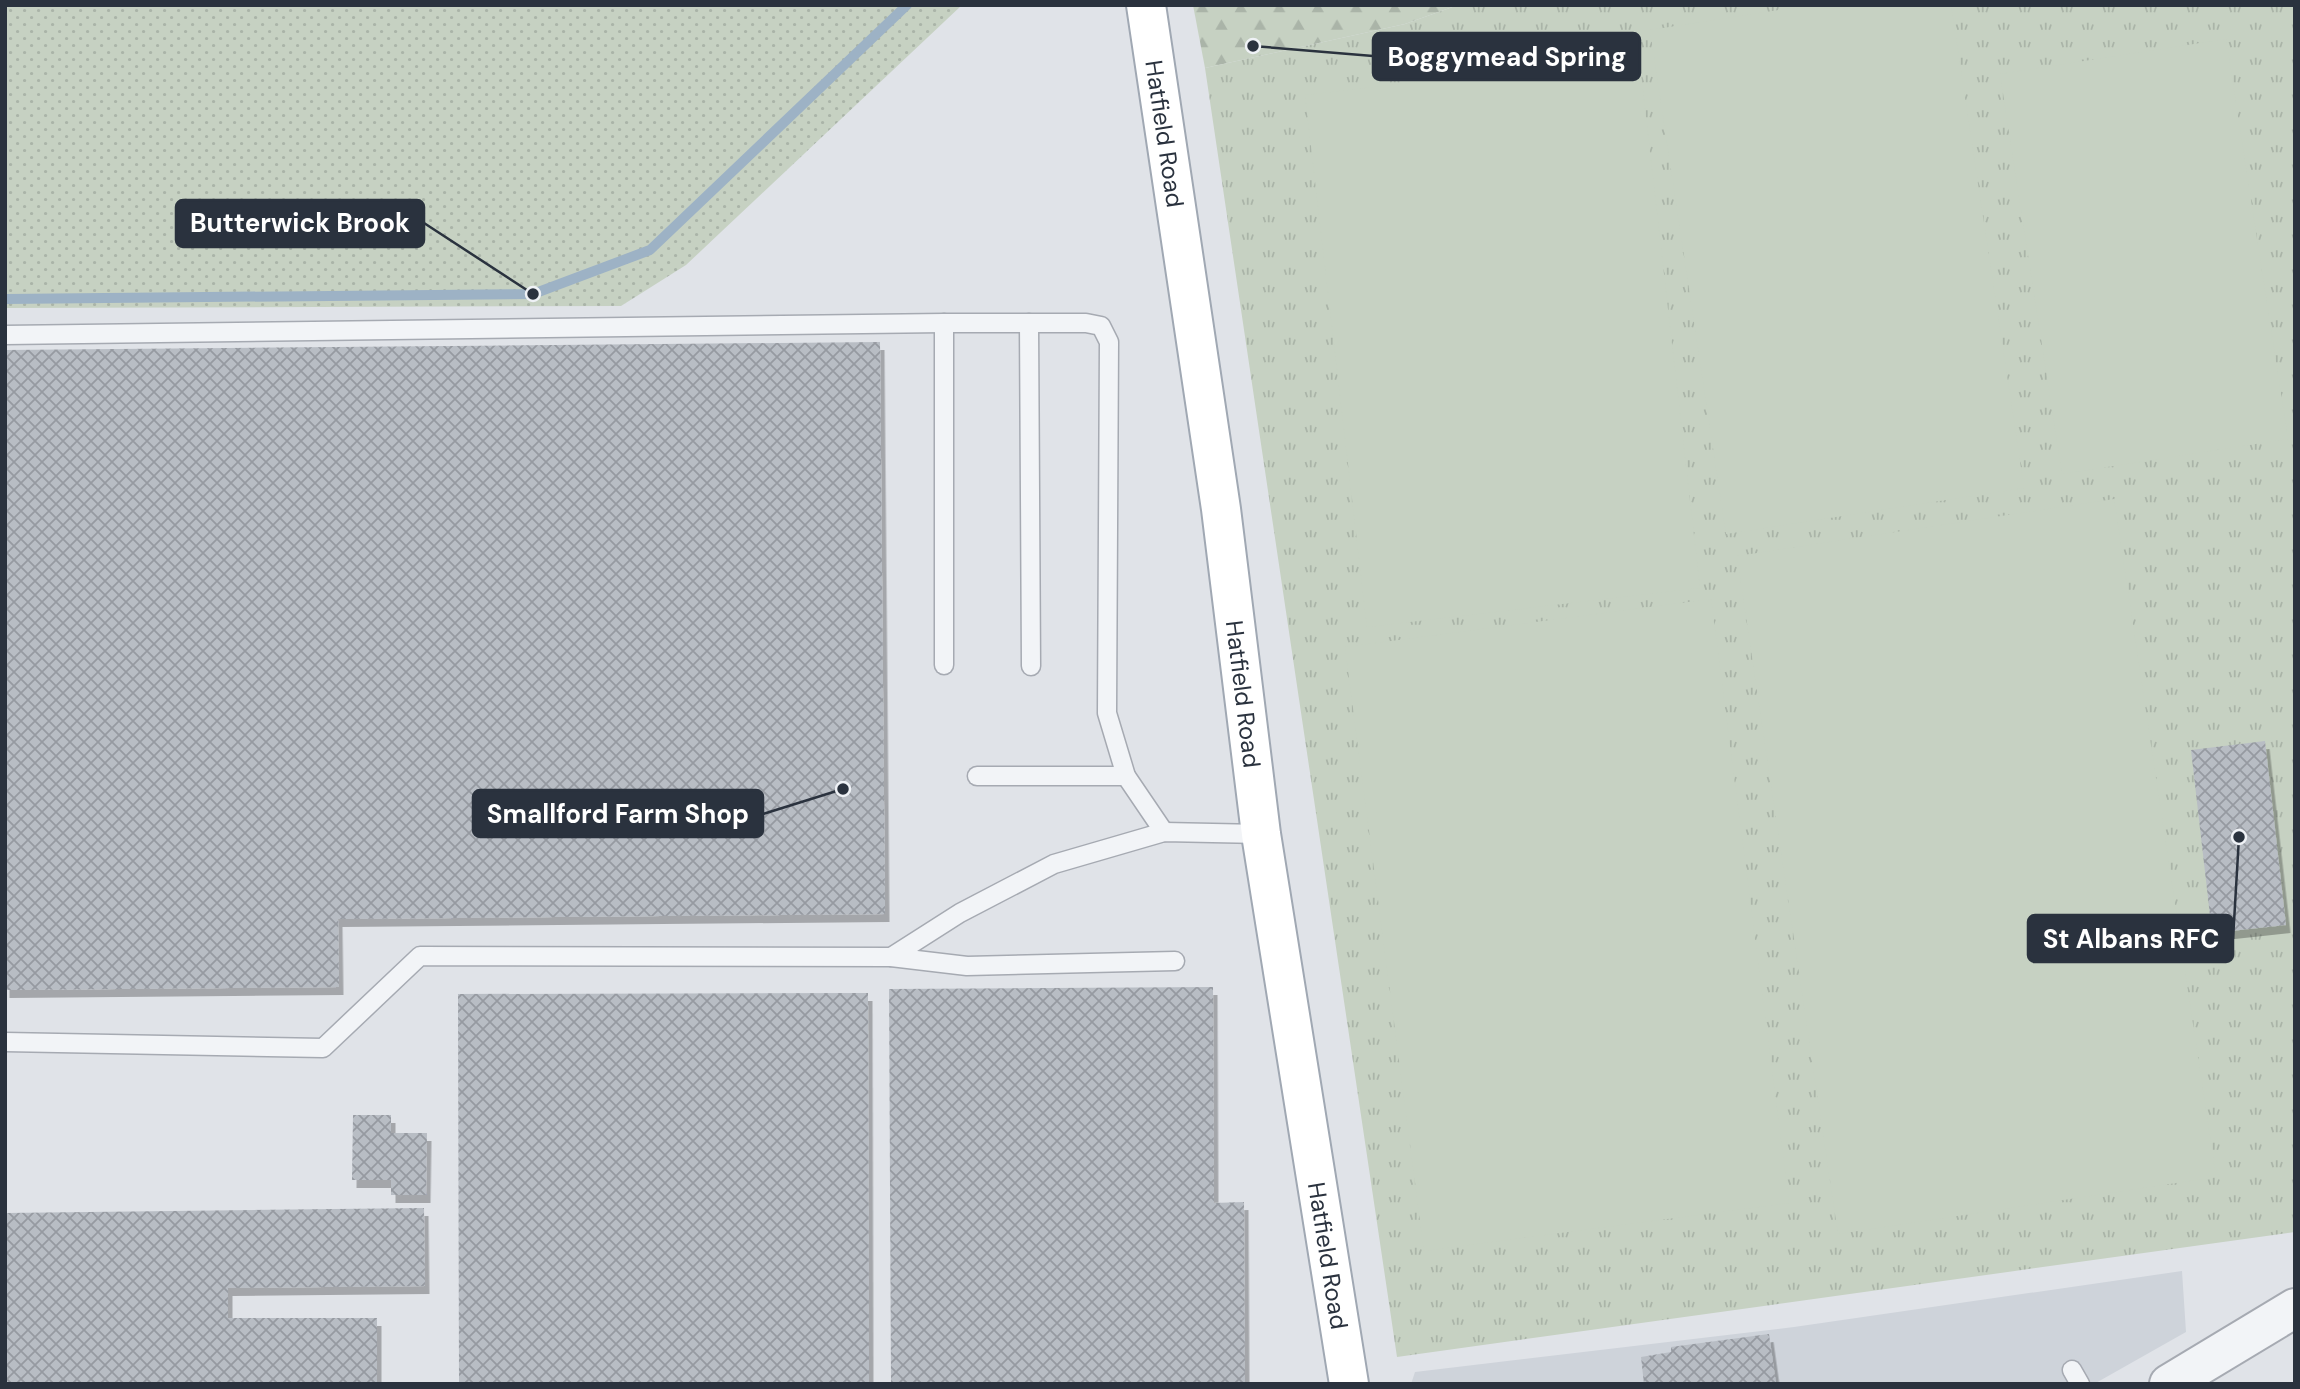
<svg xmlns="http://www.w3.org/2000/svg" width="2300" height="1389" font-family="'DM Sans',sans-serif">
	<defs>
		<pattern id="grass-dots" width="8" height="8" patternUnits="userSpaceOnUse" patternTransform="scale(1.75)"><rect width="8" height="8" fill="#c6d1c2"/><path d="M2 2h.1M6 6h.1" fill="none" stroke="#aab4a8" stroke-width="1.8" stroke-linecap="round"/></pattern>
		<pattern id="forest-firs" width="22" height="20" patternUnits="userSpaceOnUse" patternTransform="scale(1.75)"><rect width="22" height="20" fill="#c6d1c2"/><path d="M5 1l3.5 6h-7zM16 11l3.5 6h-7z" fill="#aab4a8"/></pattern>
		<pattern id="park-tufts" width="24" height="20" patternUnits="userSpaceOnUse" patternTransform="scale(1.75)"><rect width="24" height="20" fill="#c6d1c2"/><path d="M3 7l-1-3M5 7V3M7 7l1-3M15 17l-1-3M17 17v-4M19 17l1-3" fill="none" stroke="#aab4a8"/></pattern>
		<pattern id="building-cross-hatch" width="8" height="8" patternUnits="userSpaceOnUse" patternTransform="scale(1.75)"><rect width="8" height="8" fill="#b8bdc4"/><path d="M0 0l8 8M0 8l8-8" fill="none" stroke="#969aa1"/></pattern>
		<filter id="shadow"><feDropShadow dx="4.5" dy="8" stdDeviation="0" flood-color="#0004"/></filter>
	</defs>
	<rect width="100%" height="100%" fill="#e0e3e8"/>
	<!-- built -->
	<path fill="#ced3da" d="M2182 1271 2186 1332 2094 1384H1411L1415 1372 1794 1327Z"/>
	<!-- grass -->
	<path fill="url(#grass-dots)" d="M5 5H962L686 265 621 306 5 308Z"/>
	<!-- forest -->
	<path fill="url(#forest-firs)" d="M1193 5H1458L1405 24 1205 68Z"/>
	<!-- park -->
	<path fill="url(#park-tufts)" d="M1458 5H2295V1232L1397 1357 1205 68 1405 24Z"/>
	<!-- pitch -->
	<g fill="#c6d1c2">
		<path d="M1810 5H1951L2024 488 1726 534 1650 30Z"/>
		<path d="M2226 39 2288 439 2062 474 2000 74Z"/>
		<path d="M1639 56 1700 588 1367 627 1305 95Z"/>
		<path d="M2114 499 2216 1177 1838 1234 1737 556Z"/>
		<path d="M1711 599 1789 1203 1424 1251 1345 647Z"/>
	</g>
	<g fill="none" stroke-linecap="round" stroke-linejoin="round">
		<!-- stream -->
		<path stroke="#9db2c5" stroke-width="10" d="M5 299 533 294 650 250 907 5"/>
	</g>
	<!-- building -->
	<g fill="url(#building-cross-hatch)" filter="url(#shadow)">
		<path d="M880 342 885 914 338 919 339 987 5 990V350Z"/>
		<path d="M2265 741 2286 925 2212 933 2191 750Z"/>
		<path d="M1213 987 1214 1203 1244 1202 1245 1384H891L889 989Z"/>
		<path d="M868 993 869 1384H459L458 994Z"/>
		<path d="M353 1115H391V1133H427L426 1195H391V1180H352Z"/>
		<path d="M424 1208 425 1286 228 1288V1318H377V1384H5V1213Z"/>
		<path d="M1769 1334 1776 1384H1644L1641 1357 1671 1352V1347Z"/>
	</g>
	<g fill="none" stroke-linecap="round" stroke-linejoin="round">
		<!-- service casing -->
		<g stroke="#a6aab2" stroke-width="21">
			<g id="service">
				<path d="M944 323V665"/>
				<path d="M1029 323 1031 666"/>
				<path d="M5 335 944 323H1086L1101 326 1109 342 1107 713 1126 776 1164 832"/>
				<path d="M977 776H1126"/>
				<path d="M891 957 967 966 1175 961"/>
				<path d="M5 1042 323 1048 420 956 891 957 960 913 1054 864 1164 832 1261 834"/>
				<path d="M2072 1370 2080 1384"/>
			</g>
		</g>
		<!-- tertiary casing -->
		<g stroke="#a6aab2" stroke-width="42">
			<path id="tertiary" d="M2169 1384 2295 1308"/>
		</g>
		<!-- primary casing -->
		<g stroke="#a0a8b3" stroke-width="42">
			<g id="primary">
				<path id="s1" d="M1146 5 1221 509 1261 834 1349 1384"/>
			</g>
		</g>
		<!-- service -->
		<use href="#service" stroke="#f2f4f7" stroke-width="18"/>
		<!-- tertiary -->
		<use href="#tertiary" stroke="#f2f4f7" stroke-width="38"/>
		<!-- primary -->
		<use href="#primary" stroke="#fff" stroke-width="38"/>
	</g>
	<g text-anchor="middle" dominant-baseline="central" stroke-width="7" stroke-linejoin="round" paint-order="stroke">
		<!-- street labels -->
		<g font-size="24" fill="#2a323e" stroke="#eff2f6">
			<text stroke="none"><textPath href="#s1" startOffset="130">Hatfield Road</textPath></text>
			<text stroke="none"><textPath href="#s1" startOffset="696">Hatfield Road</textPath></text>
			<text stroke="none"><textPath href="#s1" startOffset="1264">Hatfield Road</textPath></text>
		</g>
	</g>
	<!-- callouts -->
	<path fill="none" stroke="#2a323e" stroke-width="2.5" d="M1253 46L1373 56M533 294L424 223M843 789L763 814M2239 837L2233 939"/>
	<g fill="#2a323e" stroke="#eff2f6" stroke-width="2.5">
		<circle cx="1253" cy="46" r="7"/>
		<circle cx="533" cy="294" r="7"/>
		<circle cx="843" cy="789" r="7"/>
		<circle cx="2239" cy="837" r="7"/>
	</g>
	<g fill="#2a323e" stroke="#2a323e" stroke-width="2.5">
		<rect x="1373" y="33" width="267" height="47" rx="7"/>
		<rect x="176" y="200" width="248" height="47" rx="7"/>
		<rect x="473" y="790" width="290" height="47" rx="7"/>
		<rect x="2028" y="915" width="205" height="47" rx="7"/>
	</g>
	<g font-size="26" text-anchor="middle" font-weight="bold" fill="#fff">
		<text x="1507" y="66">Boggymead Spring</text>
		<text x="300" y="232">Butterwick Brook</text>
		<text x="618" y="823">Smallford Farm Shop</text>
		<text x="2131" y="948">St Albans RFC</text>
	</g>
	<!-- border -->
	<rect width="2300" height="1389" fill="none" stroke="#2a323e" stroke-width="14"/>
</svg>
